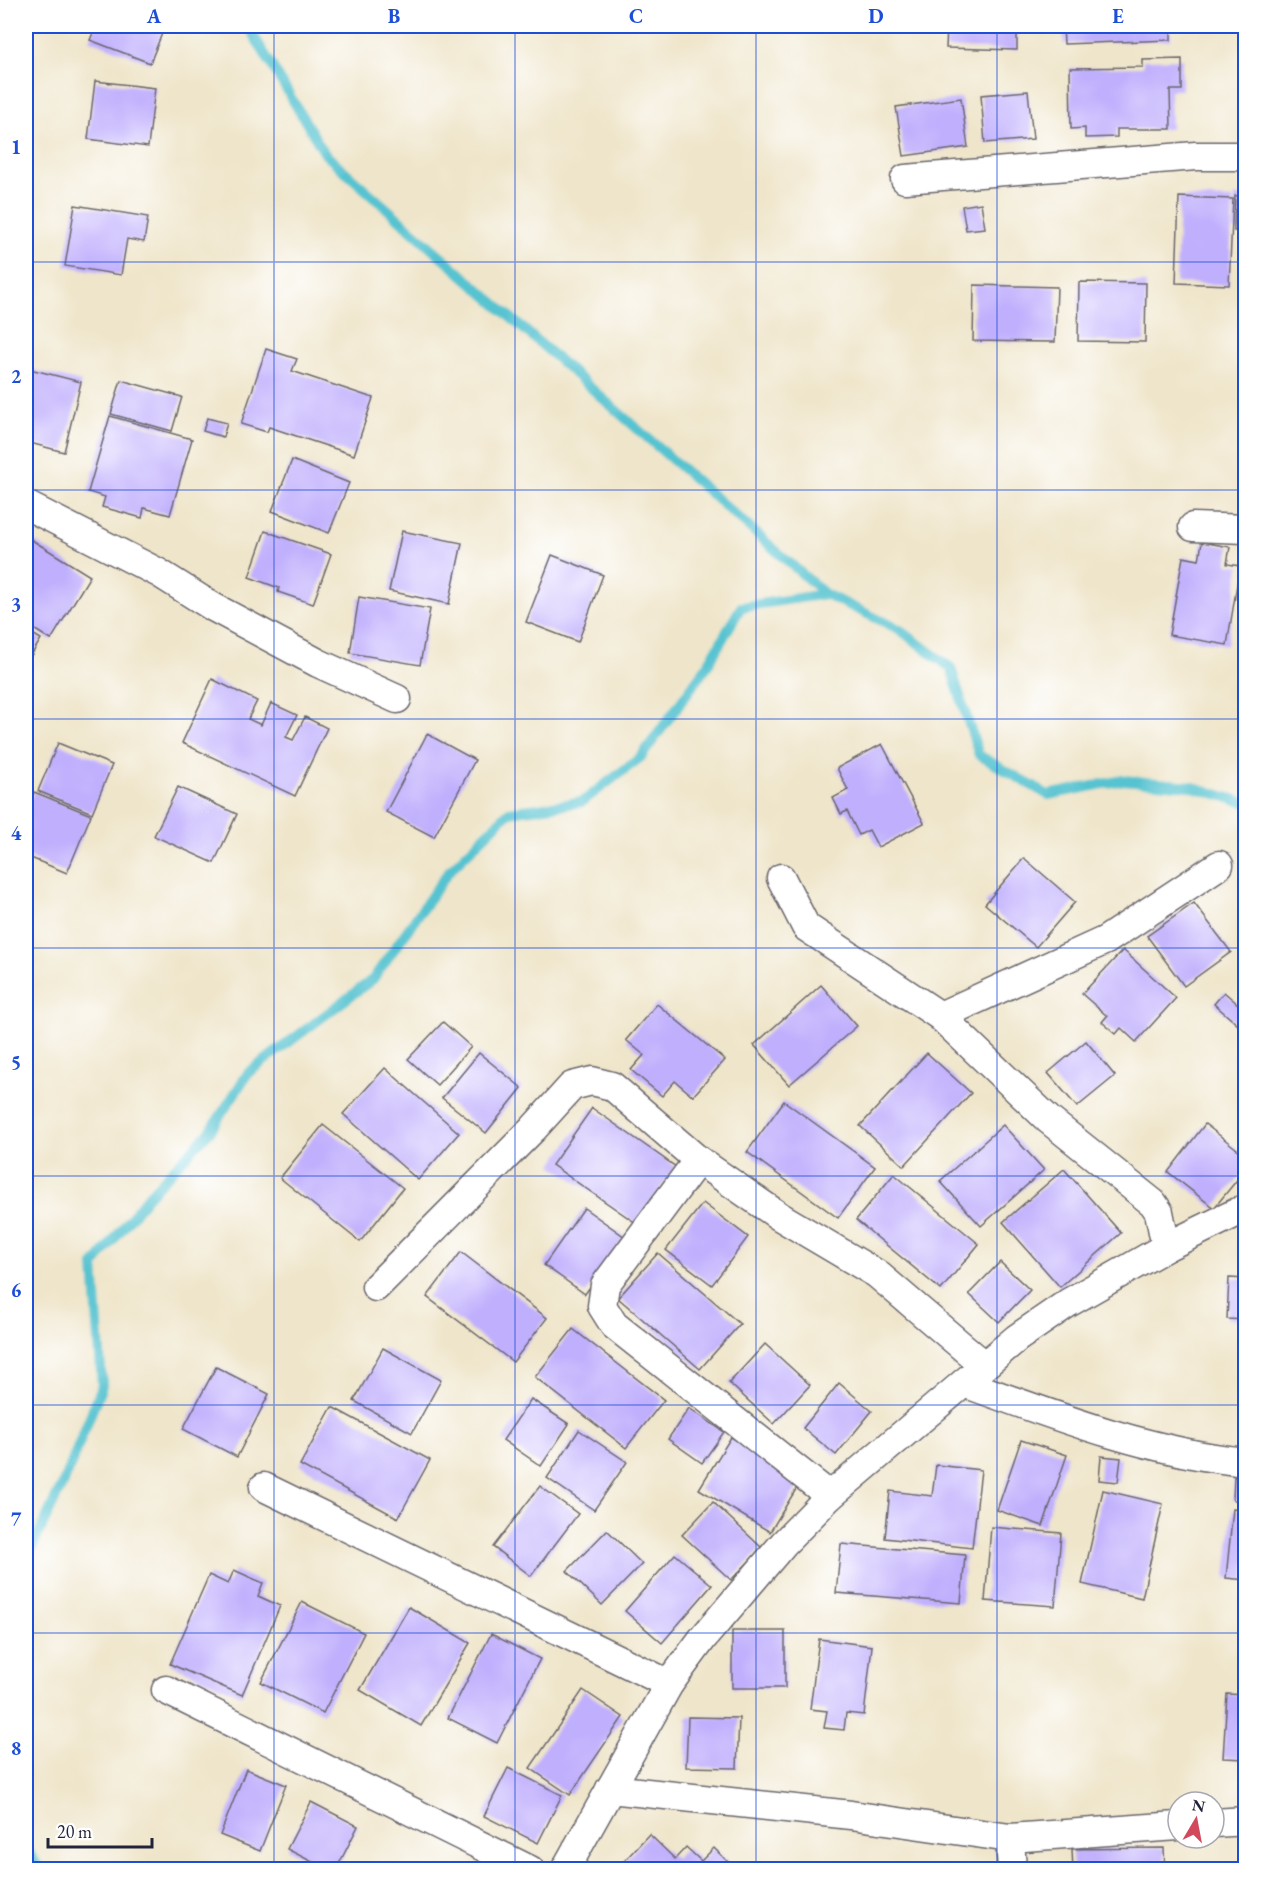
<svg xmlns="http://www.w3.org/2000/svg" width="1271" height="1895" font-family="'EB Garamond',serif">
	<rect width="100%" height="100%" fill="#fff"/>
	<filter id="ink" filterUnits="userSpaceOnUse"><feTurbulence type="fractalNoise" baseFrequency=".0167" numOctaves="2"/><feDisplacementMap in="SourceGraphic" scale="12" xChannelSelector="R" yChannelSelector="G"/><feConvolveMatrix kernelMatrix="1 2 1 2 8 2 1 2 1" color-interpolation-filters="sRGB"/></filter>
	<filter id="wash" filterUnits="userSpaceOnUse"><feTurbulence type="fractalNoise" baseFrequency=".008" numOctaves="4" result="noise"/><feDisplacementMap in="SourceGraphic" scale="24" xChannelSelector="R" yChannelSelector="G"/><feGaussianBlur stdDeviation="1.35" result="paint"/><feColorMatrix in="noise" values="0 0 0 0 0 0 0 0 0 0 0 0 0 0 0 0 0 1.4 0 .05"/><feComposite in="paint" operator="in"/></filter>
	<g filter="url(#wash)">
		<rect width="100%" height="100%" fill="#efe5ca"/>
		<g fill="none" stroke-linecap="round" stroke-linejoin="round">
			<!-- stream -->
			<g stroke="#57c3d0" stroke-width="10">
				<path d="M248 26 325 154 825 594"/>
				<path d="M26 1560 65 1479 102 1386 94 1265 147 1197 211 1130 248 1073 373 979 449 871 509 812 582 802 641 757 707 666 741 607 825 594 899 629 951 668 979 755 1048 795 1123 780 1190 786 1246 803"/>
				<path d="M26 1849 41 1870"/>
			</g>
		</g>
		<g id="blocks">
			<!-- building -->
			<g fill="#c0affd">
				<path d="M96 26H165L150 63 90 40Z"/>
				<path d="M947 26H1028V28H1017V50L946 48Z"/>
				<path d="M1063 26H1171V40L1064 44Z"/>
				<path d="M1182 59V90H1170L1171 129H1117V137L1085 138V128L1071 129 1070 68 1143 67V60Z"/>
				<path d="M95 81 155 88 148 147 88 139Z"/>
				<path d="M1028 91 1033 139 985 143 981 95Z"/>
				<path d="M961 98 968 147 904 156 896 107Z"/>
				<path d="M1235 196H1246V231H1234Z"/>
				<path d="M1179 197 1233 199 1229 285 1176 283Z"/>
				<path d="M981 203 985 228 966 230 962 206Z"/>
				<path d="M75 205 148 217 144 242 127 239 121 275 65 266Z"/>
				<path d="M1079 282 1146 283 1145 342 1078 341Z"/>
				<path d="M974 285 1057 287 1055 342 973 341Z"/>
				<path d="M266 349 297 359 292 371 373 398 354 455 269 427 267 432 241 424Z"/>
				<path d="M26 368 81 382 64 452 26 442Z"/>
				<path d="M121 380 182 397 172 431 111 414Z"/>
				<path d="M110 416 192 439 170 515 144 508 142 518 102 507 105 497 88 492Z"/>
				<path d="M207 418 227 423 223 437 203 431Z"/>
				<path d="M292 460 349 483 329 533 272 511Z"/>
				<path d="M265 531 331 554 313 604 278 592 279 588 249 577Z"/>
				<path d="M402 531 462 543 449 604 389 591Z"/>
				<path d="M27 537 90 576 51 640 26 624Z"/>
				<path d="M1202 542 1230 547 1227 564 1240 566 1227 645 1169 635 1183 557 1199 560Z"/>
				<path d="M552 555 603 575 578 642 526 622Z"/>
				<path d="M359 597 430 609 420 665 350 653Z"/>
				<path d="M26 630 41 639 26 664Z"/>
				<path d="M212 679 257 701 248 719 261 725 271 703 297 715 286 737 293 740 305 717 327 728 295 796 182 743Z"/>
				<path d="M427 734 475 760 434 837 386 812Z"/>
				<path d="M58 743 112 765 92 813 38 791Z"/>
				<path d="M882 744 924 823 878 847 869 830 859 835 847 811 841 814 833 798 848 790 837 768Z"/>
				<path d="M178 787 237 814 214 863 154 836Z"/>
				<path d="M34 792 91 815 67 873 26 856V811Z"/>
				<path d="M1024 858 1075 902 1036 947 985 904Z"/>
				<path d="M1194 903 1231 952 1184 986 1147 936Z"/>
				<path d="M1123 950 1176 998 1136 1042 1121 1028 1116 1034 1102 1022 1107 1016 1082 994Z"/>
				<path d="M821 985 857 1026 789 1085 754 1045Z"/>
				<path d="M1224 992 1246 1011V1032L1214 1004Z"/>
				<path d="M657 1004 725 1060 693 1096 675 1081 662 1096 631 1070 644 1055 626 1040Z"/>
				<path d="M443 1022 471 1047 437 1085 408 1059Z"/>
				<path d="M1086 1041 1115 1076 1077 1107 1048 1073Z"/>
				<path d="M479 1053 522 1088 486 1133 442 1098Z"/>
				<path d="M927 1053 971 1093 904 1166 860 1126Z"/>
				<path d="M385 1068 459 1133 418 1180 343 1114Z"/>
				<path d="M784 1101 875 1167 838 1218 747 1152Z"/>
				<path d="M592 1108 676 1167 636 1223 552 1165Z"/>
				<path d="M1205 1124 1246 1156V1169L1214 1208 1168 1172Z"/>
				<path d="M323 1125 403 1188 360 1242 280 1178Z"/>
				<path d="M1003 1125 1044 1170 981 1226 940 1181Z"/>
				<path d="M1064 1169 1121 1233 1060 1287 1003 1222Z"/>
				<path d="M894 1174 979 1244 941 1290 856 1220Z"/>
				<path d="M703 1203 748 1237 712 1285 666 1250Z"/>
				<path d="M584 1208 625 1237 585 1294 544 1265Z"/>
				<path d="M461 1252 547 1318 513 1362 427 1297Z"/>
				<path d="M658 1253 740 1324 700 1369 618 1298Z"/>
				<path d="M1000 1262 1030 1290 999 1322 969 1294Z"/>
				<path d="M1229 1278 1246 1279V1320L1227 1319Z"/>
				<path d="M573 1329 664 1400 626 1448 535 1377Z"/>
				<path d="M765 1344 810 1385 774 1424 729 1383Z"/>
				<path d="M383 1348 441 1380 412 1433 354 1401Z"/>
				<path d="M216 1367 269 1394 237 1457 183 1429Z"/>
				<path d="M839 1383 872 1411 836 1455 803 1428Z"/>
				<path d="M531 1399 569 1424 541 1466 503 1440Z"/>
				<path d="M332 1407 430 1460 398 1518 300 1465Z"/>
				<path d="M689 1408 724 1432 702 1463 668 1439Z"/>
				<path d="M579 1430 627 1462 594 1510 547 1478Z"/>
				<path d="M731 1437 801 1481 770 1532 699 1489Z"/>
				<path d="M1021 1440 1067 1455 1043 1526 997 1510Z"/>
				<path d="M1101 1456 1121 1458 1118 1482 1099 1480Z"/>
				<path d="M936 1465 981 1470 972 1548 885 1538 890 1491 932 1496Z"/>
				<path d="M1234 1477 1246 1478V1501L1233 1500Z"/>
				<path d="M540 1486 578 1514 531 1576 493 1547Z"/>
				<path d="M1103 1490 1163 1504 1142 1598 1082 1584Z"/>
				<path d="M713 1502 762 1548 731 1580 682 1535Z"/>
				<path d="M1233 1509 1246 1511V1580L1226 1578Z"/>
				<path d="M991 1527 1061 1533 1055 1606 985 1601Z"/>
				<path d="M607 1530 642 1564 602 1605 567 1571Z"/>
				<path d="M841 1544 965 1555 961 1603 836 1593Z"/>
				<path d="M675 1554 712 1585 662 1643 625 1611Z"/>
				<path d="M234 1570 263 1583 258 1596 280 1606 242 1695 170 1664 209 1575 228 1584Z"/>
				<path d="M302 1602 364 1633 323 1713 261 1682Z"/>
				<path d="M409 1607 470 1643 421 1726 360 1690Z"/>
				<rect x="732" y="1631" width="53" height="57"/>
				<path d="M491 1634 540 1659 497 1743 448 1718Z"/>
				<path d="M819 1639 872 1646 864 1715 846 1713 844 1730 824 1728 827 1711 810 1709Z"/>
				<path d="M583 1690 623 1717 570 1795 530 1768Z"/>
				<path d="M1227 1694 1246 1695V1759L1223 1758Z"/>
				<path d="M688 1717 739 1718 737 1768 686 1767Z"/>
				<path d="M508 1768 562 1795 538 1843 484 1816Z"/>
				<path d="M246 1769 286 1785 260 1851 220 1835Z"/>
				<path d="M311 1802 358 1826 336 1870H328L287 1849Z"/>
				<path d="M649 1834 675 1859 686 1847 701 1861 714 1848 736 1870H616Z"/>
				<path d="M1164 1848 1165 1870H1073L1072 1849Z"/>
			</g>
		</g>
	</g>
	<g filter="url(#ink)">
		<use href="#blocks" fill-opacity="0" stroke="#6a666d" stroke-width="1.5"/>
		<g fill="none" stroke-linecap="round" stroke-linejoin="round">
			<!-- street casing -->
			<g stroke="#6a666d" stroke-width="31">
				<g id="street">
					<path d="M905 179 1196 156H1246"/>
					<path d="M26 505 159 573 213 607 318 663 397 699"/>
					<path d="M1193 527 1246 529"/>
					<path d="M781 878 806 927 940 1016 1049 1120 1153 1203 1159 1212 1166 1247"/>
					<path d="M940 1016 1106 940 1219 865"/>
					<path d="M698 1160 605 1285 602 1306 614 1325 830 1496"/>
					<path d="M376 1287 533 1129 572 1086 592 1081 612 1086 698 1160 779 1216 877 1274 984 1365"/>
					<path d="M964 1383C1052 1415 1152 1453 1246 1462"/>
					<path d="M264 1487 669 1684"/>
					<path d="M166 1690 530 1870"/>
					<path d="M610 1789 851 1815 1010 1838 1012 1870"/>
					<path d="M1214 1823 1246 1821"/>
					<path d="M1010 1838 1178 1826"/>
					<path d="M565 1870 669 1684 703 1638 784 1543 830 1496 1017 1338 1068 1303 1166 1247 1246 1208"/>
				</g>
			</g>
			<!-- street -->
			<use href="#street" stroke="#fff" stroke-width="28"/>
		</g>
	</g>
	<!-- grid -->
	<path fill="none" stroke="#1d4ed8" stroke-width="1.5" stroke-opacity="0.55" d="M274 26V1870M515 26V1870M756 26V1870M997 26V1870M26 262H1246M26 490H1246M26 719H1246M26 948H1246M26 1176H1246M26 1405H1246M26 1633H1246"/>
	<!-- margin -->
	<rect width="1271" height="1895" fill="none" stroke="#fff" stroke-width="66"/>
	<!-- north arrow -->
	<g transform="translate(1196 1820) rotate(10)"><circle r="28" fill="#ffffff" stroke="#a7a7b1" stroke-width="1.5"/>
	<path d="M0-4.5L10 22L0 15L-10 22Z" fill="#d1495b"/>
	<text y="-9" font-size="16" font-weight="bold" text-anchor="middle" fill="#22223b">N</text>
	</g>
	<!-- scale -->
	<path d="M48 1838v9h104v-9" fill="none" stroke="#22223b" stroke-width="3"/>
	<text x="57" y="1838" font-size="18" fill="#22223b" stroke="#ffffff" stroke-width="4.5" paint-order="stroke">20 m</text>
	<rect x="33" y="33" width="1205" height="1829" fill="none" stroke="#1d4ed8" stroke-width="2"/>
	<g font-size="20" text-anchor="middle" font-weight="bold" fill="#1d4ed8">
		<text x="154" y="23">A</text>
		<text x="394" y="23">B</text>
		<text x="636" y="23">C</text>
		<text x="876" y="23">D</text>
		<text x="1118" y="23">E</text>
		<text x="16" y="154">1</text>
		<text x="16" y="383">2</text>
		<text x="16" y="611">3</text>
		<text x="16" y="840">4</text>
		<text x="16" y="1069">5</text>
		<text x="16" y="1297">6</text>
		<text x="16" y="1526">7</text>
		<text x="16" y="1755">8</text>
	</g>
</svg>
